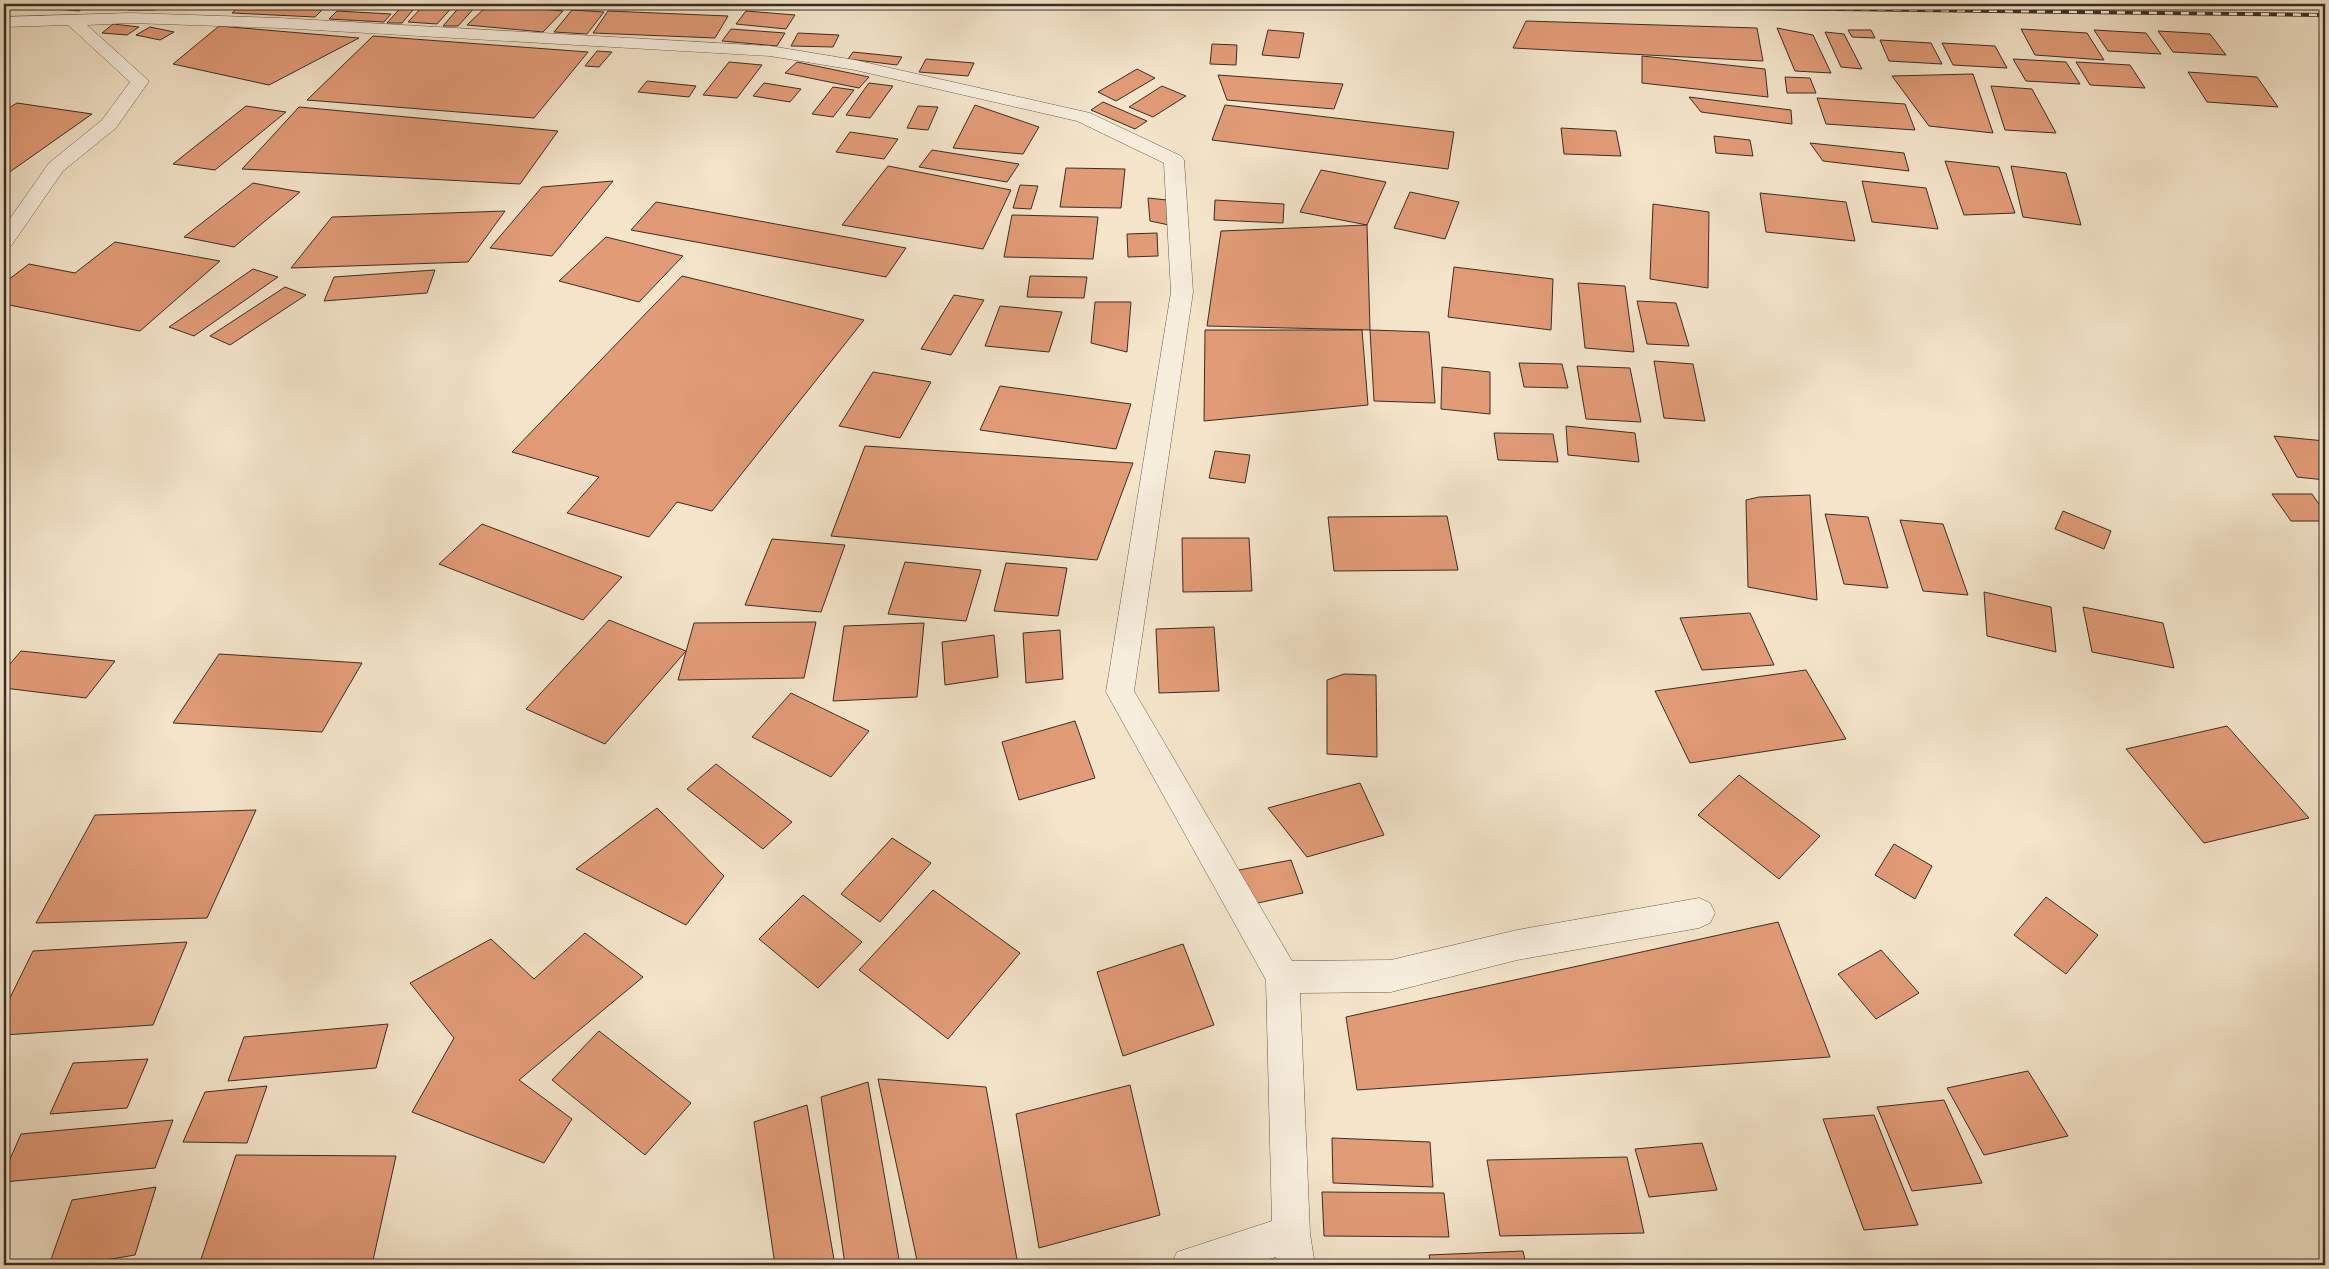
<svg xmlns="http://www.w3.org/2000/svg" width="2329" height="1269" font-family="'IM FELL DW Pica',serif">
	<rect width="100%" height="100%" fill="#f3e4ca"/>
	<filter id="stains"><feTurbulence type="fractalNoise" baseFrequency=".004" numOctaves="4"/><feColorMatrix values="0 0 0 0 .2 0 0 0 0 .09 0 0 0 0 .02 0 0 0 .5 -.17"/></filter>
	<radialGradient id="worn" r=".72"><stop offset=".6" stop-color="#630" stop-opacity="0"/><stop offset="1" stop-color="#630" stop-opacity=".3"/></radialGradient>
	<!-- building -->
	<g fill="#e19b77" stroke="#392e25">
		<path d="M40 4H89L79 11 35 7Z"/>
		<path d="M96 4H114L109 8 92 7Z"/>
		<path d="M134 4H160L155 10H128Z"/>
		<path d="M242 4H328L315 17 232 13Z"/>
		<path d="M341 4H394L389 9 338 7Z"/>
		<path d="M404 4H418L402 23H387Z"/>
		<path d="M425 4H455L437 24 408 22Z"/>
		<path d="M462 4 477 5 458 26H443Z"/>
		<path d="M489 4 563 11 543 32 467 25Z"/>
		<path d="M572 10 604 12 587 34 554 32Z"/>
		<path d="M337 11 391 14 384 22 329 19Z"/>
		<path d="M608 11 728 16 715 38 593 33Z"/>
		<path d="M746 11 795 15 786 29 736 24Z"/>
		<path d="M1526 21 1757 28 1763 61 1513 48Z"/>
		<path d="M113 24 139 27 127 35 102 33Z"/>
		<path d="M219 26 359 38 269 85 173 64Z"/>
		<path d="M150 27 174 32 160 40 136 35Z"/>
		<path d="M1777 28 1813 35 1831 73 1795 71Z"/>
		<path d="M731 29 785 33 777 46 722 41Z"/>
		<path d="M2021 29 2087 33 2104 60 2035 55Z"/>
		<path d="M1268 30 1304 33 1299 58 1262 55Z"/>
		<path d="M1848 30H1871L1875 38 1852 37Z"/>
		<path d="M2094 30 2146 33 2161 54 2108 51Z"/>
		<path d="M2158 31 2210 34 2226 55 2173 52Z"/>
		<path d="M1825 32 1844 34 1862 69 1841 67Z"/>
		<path d="M798 33 839 35 833 47 791 46Z"/>
		<path d="M373 36 588 52 534 118 307 100Z"/>
		<path d="M1880 40 1931 43 1942 64 1889 61Z"/>
		<path d="M1942 43 1995 46 2007 68 1953 65Z"/>
		<path d="M1212 44 1237 45 1236 65 1210 64Z"/>
		<path d="M597 51 612 52 599 67 585 66Z"/>
		<path d="M853 52 902 57 897 65 848 59Z"/>
		<path d="M1642 56 1765 69 1768 97 1642 83Z"/>
		<path d="M926 59 974 63 968 76 919 72Z"/>
		<path d="M2013 59 2066 62 2080 84 2026 81Z"/>
		<path d="M729 62 762 65 737 98 703 95Z"/>
		<path d="M797 62 869 77 859 88 785 73Z"/>
		<path d="M2076 62 2130 65 2145 88 2090 85Z"/>
		<path d="M1137 69 1155 78 1116 101 1098 92Z"/>
		<path d="M2188 72 2257 77 2278 107 2207 102Z"/>
		<path d="M1973 74 1993 133 1929 126 1892 76Z"/>
		<path d="M1218 75 1343 84 1334 109 1227 100Z"/>
		<path d="M1785 77 1810 78 1816 93H1787Z"/>
		<path d="M647 81 696 86 689 97 638 92Z"/>
		<path d="M764 83 801 89 790 102 753 96Z"/>
		<path d="M869 83 893 86 870 118 846 115Z"/>
		<path d="M1162 86 1186 96 1153 117 1129 107Z"/>
		<path d="M1991 86 2032 89 2056 133 2005 130Z"/>
		<path d="M833 87 854 90 833 117 812 114Z"/>
		<path d="M1689 97 1791 110 1792 124 1701 112Z"/>
		<path d="M1817 98 1905 104 1915 130 1826 124Z"/>
		<path d="M1103 102 1147 121 1135 129 1091 110Z"/>
		<path d="M17 103 92 114 4 176V111Z"/>
		<path d="M975 105 1039 127 1023 154 953 148Z"/>
		<path d="M1225 105 1454 132 1448 169 1212 140Z"/>
		<path d="M246 106 286 112 215 170 173 164Z"/>
		<path d="M918 106 938 107 928 130 907 128Z"/>
		<path d="M299 107 558 131 520 184 242 169Z"/>
		<path d="M1561 128 1616 131 1621 156 1564 154Z"/>
		<path d="M850 132 898 139 884 159 836 152Z"/>
		<path d="M1714 136 1750 140 1753 156 1716 153Z"/>
		<path d="M1810 143 1904 153 1909 171 1823 161Z"/>
		<path d="M932 150 1019 164 1007 182 919 167Z"/>
		<path d="M1945 161 1999 167 2015 213 1964 215Z"/>
		<path d="M888 166 1011 190 983 249 842 225Z"/>
		<path d="M2011 166 2066 173 2081 225 2023 217Z"/>
		<path d="M1066 168 1125 169 1121 208 1060 207Z"/>
		<path d="M1321 170 1386 182 1367 225 1300 212Z"/>
		<path d="M613 181 552 256 490 248 542 187Z"/>
		<path d="M1862 181 1926 188 1938 229 1872 222Z"/>
		<path d="M253 183 300 192 234 247 184 237Z"/>
		<path d="M1020 185 1038 186 1031 209 1013 208Z"/>
		<path d="M1410 192 1459 202 1445 239 1394 228Z"/>
		<path d="M1760 193 1846 202 1855 241 1766 232Z"/>
		<path d="M1148 198 1167 200 1169 225 1150 221Z"/>
		<path d="M1215 200 1284 204 1283 223 1214 220Z"/>
		<path d="M656 202 906 248 886 277 631 230Z"/>
		<path d="M1653 204 1709 212 1708 288 1650 279Z"/>
		<path d="M505 211 468 262 291 268 332 217Z"/>
		<path d="M1012 215 1098 217 1093 259 1004 257Z"/>
		<path d="M1367 225 1370 330 1207 326 1221 231Z"/>
		<path d="M1157 233 1158 256 1128 257 1127 234Z"/>
		<path d="M606 237 683 256 639 302 559 281Z"/>
		<path d="M115 242 220 261 140 331 4 304V283L29 264 75 273Z"/>
		<path d="M1454 267 1553 279 1551 330 1448 317Z"/>
		<path d="M253 269 278 277 194 336 169 327Z"/>
		<path d="M435 270 427 293 324 301 334 277Z"/>
		<path d="M682 276 864 320 712 511 677 502 649 537 567 513 599 477 512 452Z"/>
		<path d="M1030 276 1087 277 1084 298 1027 297Z"/>
		<path d="M1578 283 1625 286 1634 352 1585 348Z"/>
		<path d="M285 287 306 295 230 345 210 336Z"/>
		<path d="M954 295 984 300 951 355 921 349Z"/>
		<path d="M1637 301 1676 303 1689 346 1647 344Z"/>
		<path d="M1095 302H1131L1127 352 1091 343Z"/>
		<path d="M1000 306 1062 312 1049 352 985 346Z"/>
		<path d="M1205 330H1362L1368 405 1204 421Z"/>
		<path d="M1370 330 1429 332 1435 403 1374 401Z"/>
		<path d="M1654 361 1693 364 1705 421 1664 418Z"/>
		<path d="M1519 363 1562 364 1568 388 1524 387Z"/>
		<path d="M1577 366 1630 368 1641 422 1586 419Z"/>
		<path d="M1442 367 1490 372V414L1441 409Z"/>
		<path d="M873 372 931 382 900 438 839 426Z"/>
		<path d="M1000 386 1131 404 1116 449 980 430Z"/>
		<path d="M1566 426 1635 433 1639 462 1568 455Z"/>
		<path d="M1494 433 1553 434 1558 462 1498 460Z"/>
		<path d="M2274 436 2325 441V480L2297 477Z"/>
		<path d="M865 446 1133 463 1097 560 831 536Z"/>
		<path d="M1215 451 1250 455 1245 483 1209 478Z"/>
		<path d="M2272 494H2312L2325 513V521H2291Z"/>
		<path d="M1810 495 1817 600 1748 587 1746 500 1759 497Z"/>
		<path d="M2063 511 2111 531 2104 549 2055 529Z"/>
		<path d="M1825 514 1868 517 1888 588 1844 584Z"/>
		<path d="M1447 516 1458 570 1334 571 1328 517Z"/>
		<path d="M1900 520 1943 524 1968 595 1923 591Z"/>
		<path d="M482 524 622 577 583 620 439 564Z"/>
		<path d="M1182 538H1249L1252 591 1183 592Z"/>
		<path d="M772 539 845 545 821 612 745 605Z"/>
		<path d="M905 562 981 570 966 621 888 614Z"/>
		<path d="M1006 563 1067 568 1058 616 994 611Z"/>
		<path d="M1984 592 2051 607 2056 652 1987 636Z"/>
		<path d="M2083 607 2163 623 2174 668 2092 652Z"/>
		<path d="M1750 613 1774 665 1702 670 1680 618Z"/>
		<path d="M609 620 686 651 605 744 526 709Z"/>
		<path d="M816 622 804 678 678 680 694 623Z"/>
		<path d="M924 623 917 697 833 701 844 626Z"/>
		<path d="M1214 627 1219 691 1159 693 1156 629Z"/>
		<path d="M1060 630 1063 679 1026 683 1023 633Z"/>
		<path d="M994 635 998 677 945 685 942 642Z"/>
		<path d="M21 651 115 661 86 698 4 688V671Z"/>
		<path d="M219 654 362 663 322 732 173 723Z"/>
		<path d="M1806 670 1846 739 1690 763 1655 691Z"/>
		<path d="M1344 674 1376 675 1377 757 1327 754V680Z"/>
		<path d="M791 693 869 731 831 777 752 737Z"/>
		<path d="M1075 721 1095 778 1019 800 1002 742Z"/>
		<path d="M2227 726 2309 818 2204 843 2126 749Z"/>
		<path d="M716 764 792 822 763 849 687 789Z"/>
		<path d="M1739 775 1820 836 1779 879 1698 815Z"/>
		<path d="M1360 783 1384 835 1307 857 1268 808Z"/>
		<path d="M657 808 724 876 686 925 576 869Z"/>
		<path d="M256 810 207 918 36 923 95 815Z"/>
		<path d="M892 838 931 863 880 922 841 894Z"/>
		<path d="M1894 844 1932 866 1915 899 1875 875Z"/>
		<path d="M1291 860 1303 893 1249 905 1239 870Z"/>
		<path d="M933 890 1020 953 948 1039 859 970Z"/>
		<path d="M803 895 862 942 818 988 759 939Z"/>
		<path d="M2046 897 2098 935 2066 974 2014 935Z"/>
		<path d="M1778 922 1830 1057 1357 1090 1346 1017Z"/>
		<path d="M585 933 643 977 519 1080 572 1119 544 1163 412 1112 454 1038 410 983 491 939 534 979Z"/>
		<path d="M187 942 153 1025 4 1035V1010L33 951Z"/>
		<path d="M1183 944 1214 1025 1123 1056 1097 972Z"/>
		<path d="M1881 950 1919 993 1876 1019 1838 974Z"/>
		<path d="M388 1024 376 1068 228 1081 244 1037Z"/>
		<path d="M599 1031 691 1103 645 1155 552 1080Z"/>
		<path d="M148 1059 127 1108 50 1114 73 1063Z"/>
		<path d="M2028 1071 2068 1136 1984 1155 1947 1088Z"/>
		<path d="M878 1079 986 1087 1018 1265H918Z"/>
		<path d="M868 1082 900 1265H845L821 1097Z"/>
		<path d="M1130 1085 1160 1215 1039 1248 1016 1114Z"/>
		<path d="M267 1086 247 1143 183 1142 205 1092Z"/>
		<path d="M1944 1100 1982 1183 1912 1191 1877 1107Z"/>
		<path d="M807 1105 835 1265H775L754 1122Z"/>
		<path d="M1874 1115 1918 1225 1864 1230 1823 1119Z"/>
		<path d="M173 1120 155 1168 4 1182V1173L21 1134Z"/>
		<path d="M1332 1138 1430 1142 1433 1187 1333 1183Z"/>
		<path d="M1702 1143 1717 1190 1649 1197 1635 1149Z"/>
		<path d="M236 1155 396 1156 372 1265H199Z"/>
		<path d="M1627 1157 1644 1233 1500 1236 1487 1160Z"/>
		<path d="M156 1187 135 1255 76 1265H49L72 1200Z"/>
		<path d="M1322 1192 1444 1193 1449 1237 1324 1236Z"/>
		<path d="M1523 1251 1526 1265H1431L1429 1255Z"/>
	</g>
	<g fill="none" stroke-linecap="round" stroke-linejoin="round">
		<!-- minor casing -->
		<g stroke="#685c4e" stroke-width="1">
			<path id="minor" d="M131 13 280 18 770 46 855 60 1090 113 1181 156 1184 160 1193 292 1134 691 1292 961 1391 960 1517 930 1699 898 1710 903 1715 913 1710 923 1699 928 1517 960 1391 992 1300 993 1310 1234 1315 1265H1277L1276 1257 1251 1265H1171L1177 1252 1272 1221 1266 980 1106 692 1171 292 1164 163 1077 121 855 70 770 56 280 28 131 23 87 25 149 81 116 128 63 171 11 246 4 248V227L49 163 102 120 130 82 68 25 4 27V17Z"/>
		</g>
		<!-- minor -->
		<use href="#minor" fill="#f7eddd" fill-rule="evenodd"/>
		<!-- rail casing -->
		<g stroke="#392e25" stroke-width="4">
			<g id="rail">
				<path d="M1429 4 2325 15"/>
				<path d="M2080 4 2325 7"/>
			</g>
		</g>
		<!-- rail -->
		<use href="#rail" stroke="#f7eddd" stroke-width="2.5" stroke-dasharray="8" stroke-linecap="butt"/>
	</g>
	<!-- margin -->
	<rect width="2329" height="1269" fill="none" stroke="#f3e4ca" stroke-width="20"/>
	<rect x="5" y="5" width="2319" height="1259" fill="none" stroke="#392e25" stroke-width="2.5"/>
	<rect x="10" y="10" width="2309" height="1249" fill="none" stroke="#392e25"/>
	<rect width="100%" height="100%" filter="url(#stains)"/>
	<rect width="100%" height="100%" fill="url(#worn)"/>
</svg>
